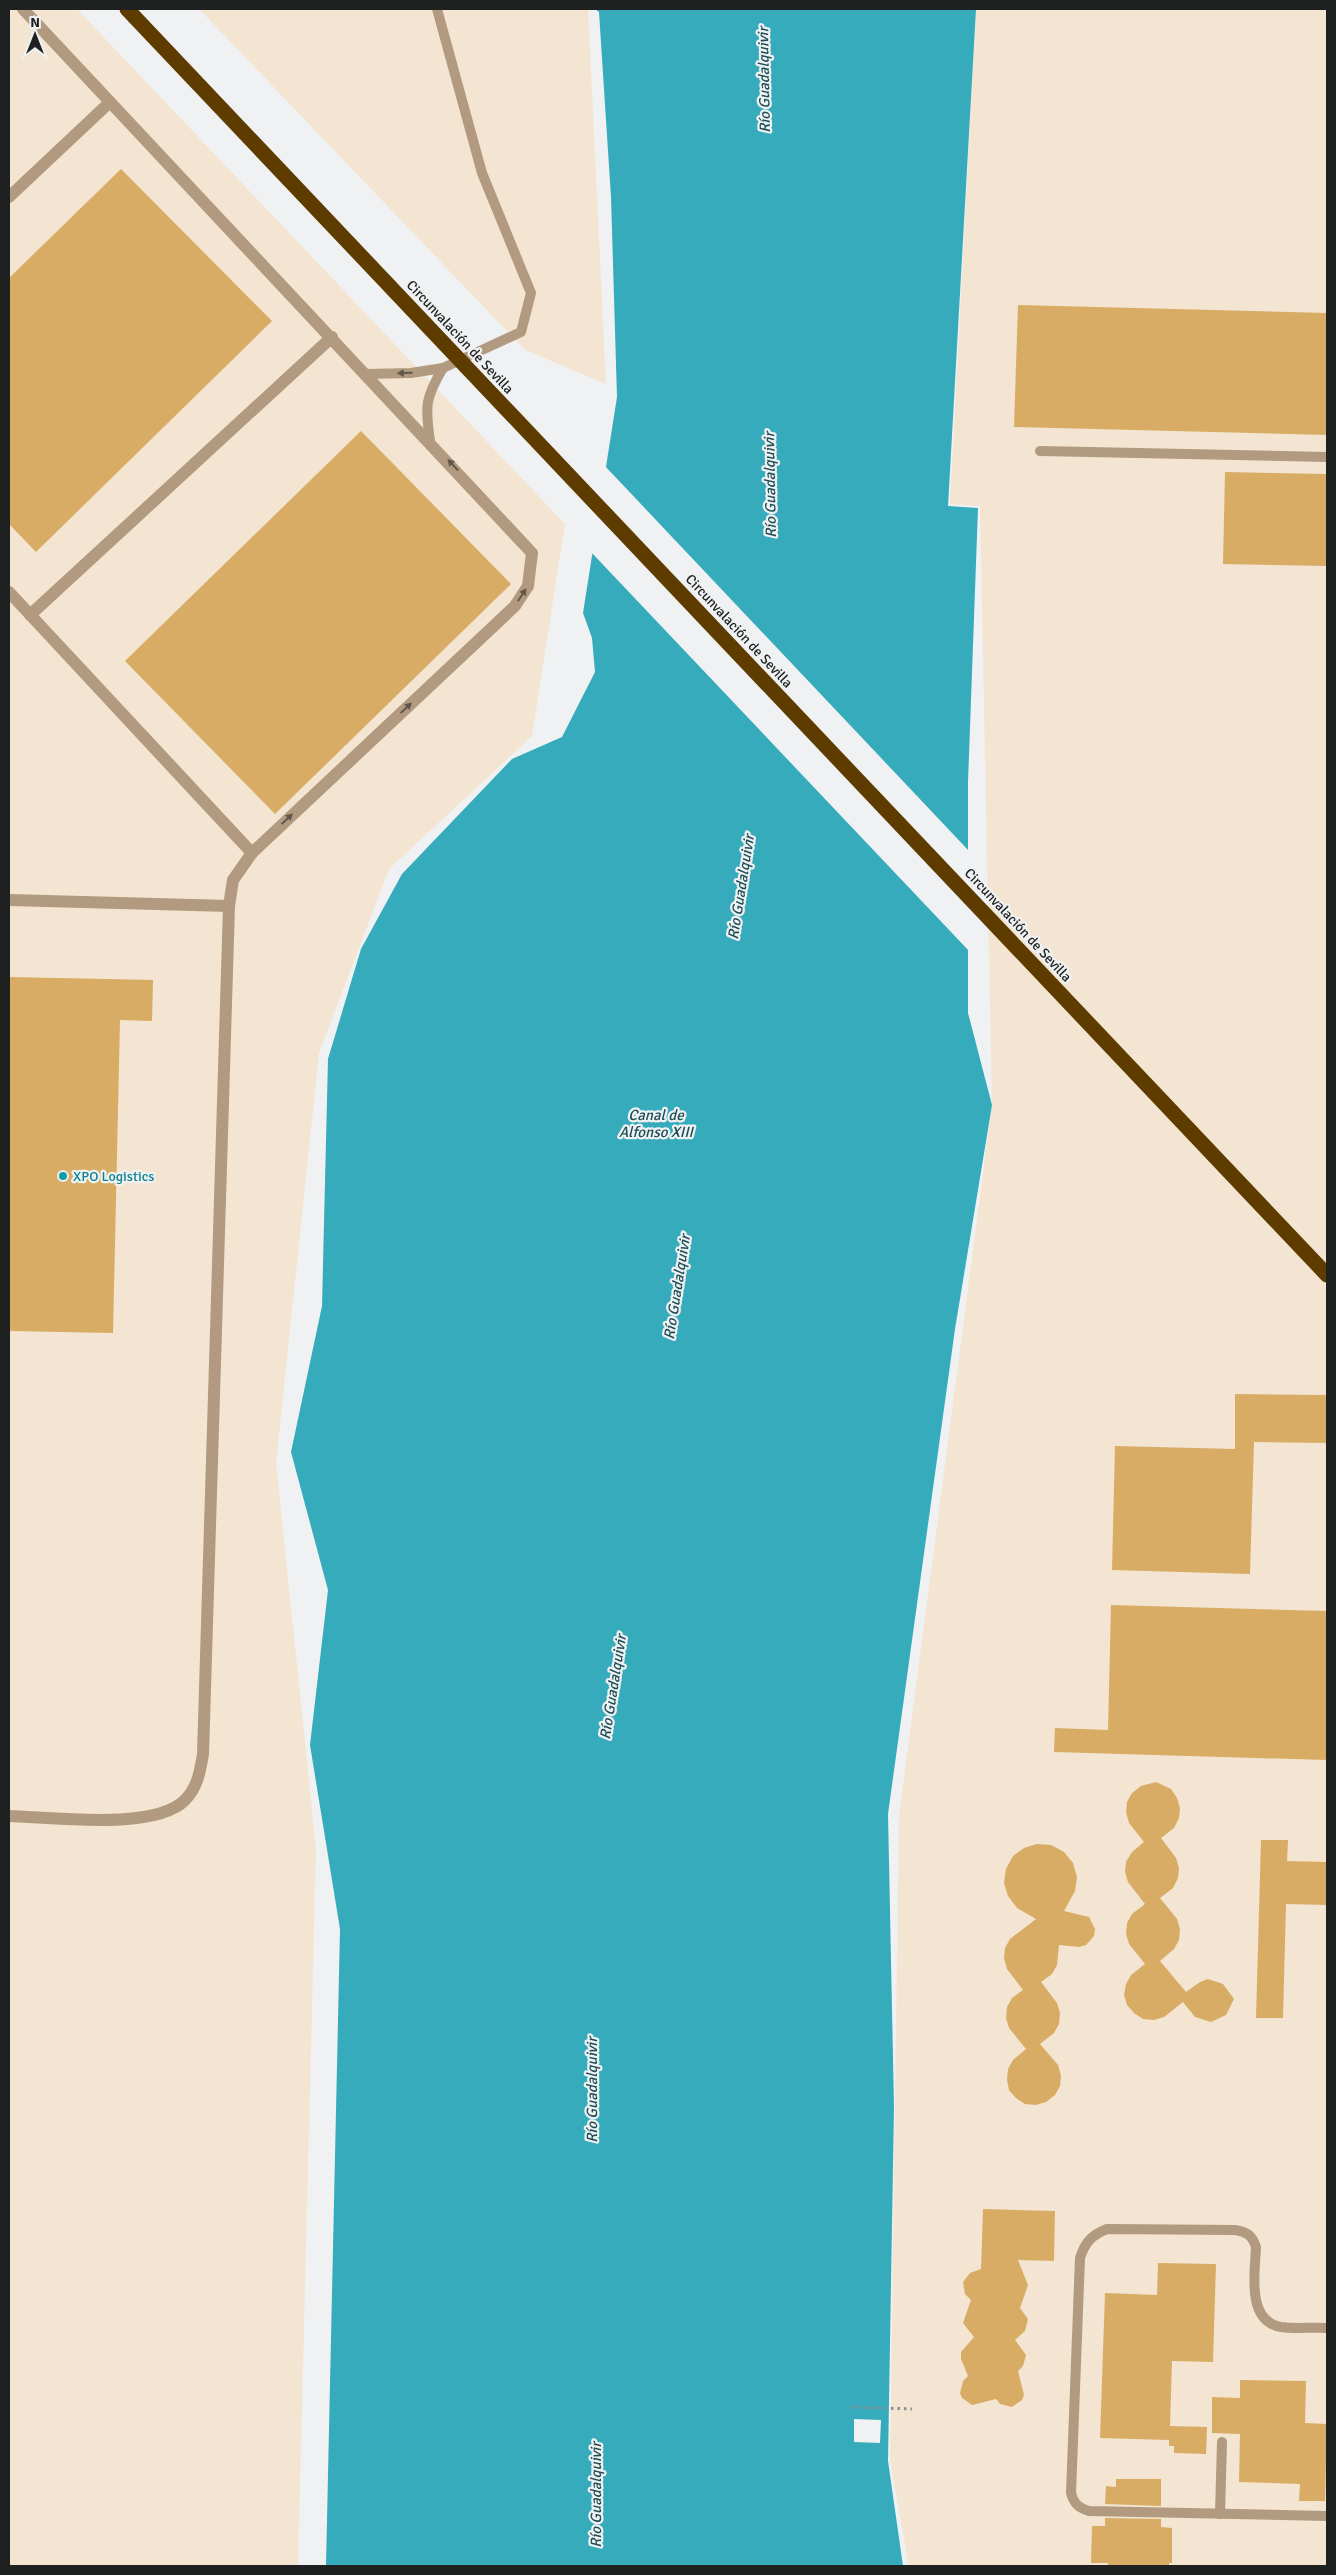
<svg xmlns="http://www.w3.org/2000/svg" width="1336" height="2575" font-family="Signika,sans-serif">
	<rect width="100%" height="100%" fill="#eff1f3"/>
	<!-- industrial -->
	<g fill="#f3e5d1">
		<path d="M9 9H77L565 524 532 736 389 869 319 1053 276 1463 316 1848 298 2566H9Z"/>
		<path d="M199 9H588L606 384 525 350Z"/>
		<path d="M976 9H1327V2566H909L890 2461 899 1816 992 1105 980 506 950 504Z"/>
	</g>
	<!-- water -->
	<path fill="#35abbb" d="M595 9H976L948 506 978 508 968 782V1013L992 1105 955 1329 888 1814 894 2107 888 2461 903 2566H326L340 1929 310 1745 328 1590 291 1452 322 1306 328 1059 361 949 402 874 512 759 562 737 595 672 592 638 583 613 617 397 611 197 599 12Z"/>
	<!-- pier -->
	<g fill="#eff1f3">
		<path d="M604 465 970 852V952L590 551Z"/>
		<path d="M854 2419 881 2420 880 2443 854 2442Z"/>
	</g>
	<!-- building -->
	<g fill="#d8ac64">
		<path d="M121 169 272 321 36 552 9 524V278Z"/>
		<path d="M1018 305 1327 313V435L1014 427Z"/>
		<path d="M361 431 511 584 275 814 125 661Z"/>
		<path d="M1225 472 1327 474V566L1223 564Z"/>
		<path d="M9 977 153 980 152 1021 120 1020 113 1333 9 1331Z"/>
		<path d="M1235 1394 1327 1395V1443L1254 1442 1250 1574 1112 1570 1115 1446 1235 1449Z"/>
		<path d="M1111 1605 1327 1611V1760L1054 1752 1055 1728 1108 1730Z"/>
		<path d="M1156 1782 1171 1789 1177 1798 1180 1808 1179 1818 1174 1828 1161 1838 1176 1858 1179 1868 1178 1878 1173 1888 1160 1898 1177 1919 1180 1929 1179 1940 1174 1949 1160 1961 1186 1992 1200 1982 1208 1979 1223 1984 1234 1999 1226 2015 1211 2022 1195 2017 1183 2002 1164 2017 1154 2020 1143 2019 1134 2013 1127 2005 1124 1995 1126 1984 1131 1975 1145 1964 1129 1944 1126 1934 1127 1923 1132 1914 1145 1904 1128 1882 1125 1872 1126 1862 1132 1852 1144 1842 1129 1823 1126 1812 1127 1802 1132 1793 1141 1786Z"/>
		<path d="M1261 1840H1288L1287 1861 1327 1862V1905L1286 1904 1283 2018H1256Z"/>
		<path d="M1037 1844 1051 1845 1064 1852 1073 1863 1077 1877 1075 1891 1064 1911 1089 1917 1095 1929 1094 1936 1086 1945 1079 1947 1059 1945 1057 1965 1052 1974 1041 1982 1057 2003 1060 2013 1059 2024 1054 2033 1040 2044 1058 2065 1061 2076 1060 2086 1055 2095 1046 2102 1036 2105 1025 2104 1016 2098 1009 2090 1007 2080 1008 2069 1013 2060 1026 2049 1009 2028 1006 2018 1007 2007 1012 1998 1023 1990 1007 1969 1004 1958 1005 1948 1010 1939 1036 1919 1017 1908 1008 1896 1004 1883 1006 1869 1013 1856 1024 1848Z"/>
		<path d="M983 2209 1055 2211 1054 2261 1018 2260 1028 2285 1020 2308 1028 2319 1025 2331 1015 2340 1026 2355 1023 2366 1018 2371 1024 2395 1022 2400 1012 2407 1000 2404 996 2399 972 2405 962 2398 960 2393 963 2381 968 2376 961 2359V2352L974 2337 963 2323 971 2300 965 2294 963 2282 970 2273 981 2269Z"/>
		<path d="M1158 2263 1216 2264 1213 2362 1172 2361 1170 2426 1207 2427 1206 2454 1174 2453V2446H1169V2440L1100 2438 1105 2293 1157 2295Z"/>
		<path d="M1240 2380 1306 2381 1305 2423 1327 2424 1325 2501H1299L1300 2484 1239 2482 1240 2434 1212 2433V2397L1240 2398Z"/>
		<path d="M1116 2479H1161V2506L1105 2504 1106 2486 1116 2487Z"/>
		<path d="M1105 2518 1161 2519V2527L1172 2528V2563H1169V2566H1108V2563H1091L1092 2526H1105Z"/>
	</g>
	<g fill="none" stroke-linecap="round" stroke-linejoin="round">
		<!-- path -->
		<path stroke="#8d8e8f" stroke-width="3" stroke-dasharray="2.5 4" stroke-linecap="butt" d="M852 2407 912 2409"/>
		<!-- lane -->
		<g stroke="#b19a7f" stroke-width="10">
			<path d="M367 374 411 373 443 368 521 332 531 293 482 173 437 9"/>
			<path d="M430 441C425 406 425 398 443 368"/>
			<path d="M1040 451 1327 457"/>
			<path d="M1327 2328C1312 2327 1296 2329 1281 2327 1246 2321 1255 2272 1256 2247 1252 2235 1247 2232 1235 2230L1107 2229C1092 2235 1085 2242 1080 2258L1071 2493C1074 2504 1079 2508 1089 2511L1327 2516"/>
			<path d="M1220 2514 1222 2442"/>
		</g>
		<!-- street -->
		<g stroke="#b19a7f" stroke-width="12">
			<path d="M9 197 110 102"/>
			<path d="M9 592 252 853"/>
			<path d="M30 615 332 337"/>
			<path d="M9 900 229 906"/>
			<path d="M9 1816C51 1817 155 1831 185 1800 198 1787 200 1771 203 1754L229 906 233 880 252 853 515 606 528 586 532 553 23 9"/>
		</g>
		<!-- highway-bridge -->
		<path stroke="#5e3c00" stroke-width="15" d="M127 9 1327 1275"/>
	</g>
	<!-- one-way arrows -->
	<defs><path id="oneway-solid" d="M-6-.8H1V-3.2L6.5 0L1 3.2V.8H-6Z" transform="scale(1.25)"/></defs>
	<g fill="#61574b">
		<use href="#oneway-solid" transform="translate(405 373) rotate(178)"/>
		<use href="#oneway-solid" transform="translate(453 465) rotate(-133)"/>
		<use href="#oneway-solid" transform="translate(522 595) rotate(-57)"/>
		<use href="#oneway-solid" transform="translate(406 708) rotate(-43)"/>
		<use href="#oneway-solid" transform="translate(287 819) rotate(-43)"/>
	</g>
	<!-- markers -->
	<circle fill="#0f9aa8" stroke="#eff1f3" stroke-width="2" cx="63" cy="1176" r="5"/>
	<g text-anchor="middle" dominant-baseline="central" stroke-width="4.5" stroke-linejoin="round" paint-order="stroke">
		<!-- street labels -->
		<g font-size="14" fill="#1f2020" stroke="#eff1f3">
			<text transform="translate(460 337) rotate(47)">Circunvalación de Sevilla</text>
			<text transform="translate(739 631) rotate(47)">Circunvalación de Sevilla</text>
			<text transform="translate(1018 925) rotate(47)">Circunvalación de Sevilla</text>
		</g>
		<!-- culture labels -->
		<g font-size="14" fill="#0d838f" stroke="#eff1f3" text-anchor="start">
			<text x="73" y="1176">XPO Logistics</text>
		</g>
		<!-- water labels -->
		<g font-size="15" font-style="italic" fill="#1d4e55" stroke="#eff1f3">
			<text transform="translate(764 80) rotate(-91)">Río Guadalquivir</text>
			<text transform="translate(770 485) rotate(-91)">Río Guadalquivir</text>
			<text transform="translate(741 887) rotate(-81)">Río Guadalquivir</text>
			<text x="656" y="1115">Canal de<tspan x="656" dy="17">Alfonso XIII</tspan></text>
			<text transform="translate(677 1287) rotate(-81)">Río Guadalquivir</text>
			<text transform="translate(613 1687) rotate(-81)">Río Guadalquivir</text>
			<text transform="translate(592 2090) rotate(-90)">Río Guadalquivir</text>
			<text transform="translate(596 2495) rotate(-90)">Río Guadalquivir</text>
		</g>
	</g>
	<!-- border -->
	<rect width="1336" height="2575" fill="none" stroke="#1f2020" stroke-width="20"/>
	<!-- north arrow -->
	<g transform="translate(35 35)" stroke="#eff1f3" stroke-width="4" paint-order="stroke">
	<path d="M0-4L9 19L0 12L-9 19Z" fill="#1f2020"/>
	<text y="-8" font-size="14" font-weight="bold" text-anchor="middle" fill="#1f2020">N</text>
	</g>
</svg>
